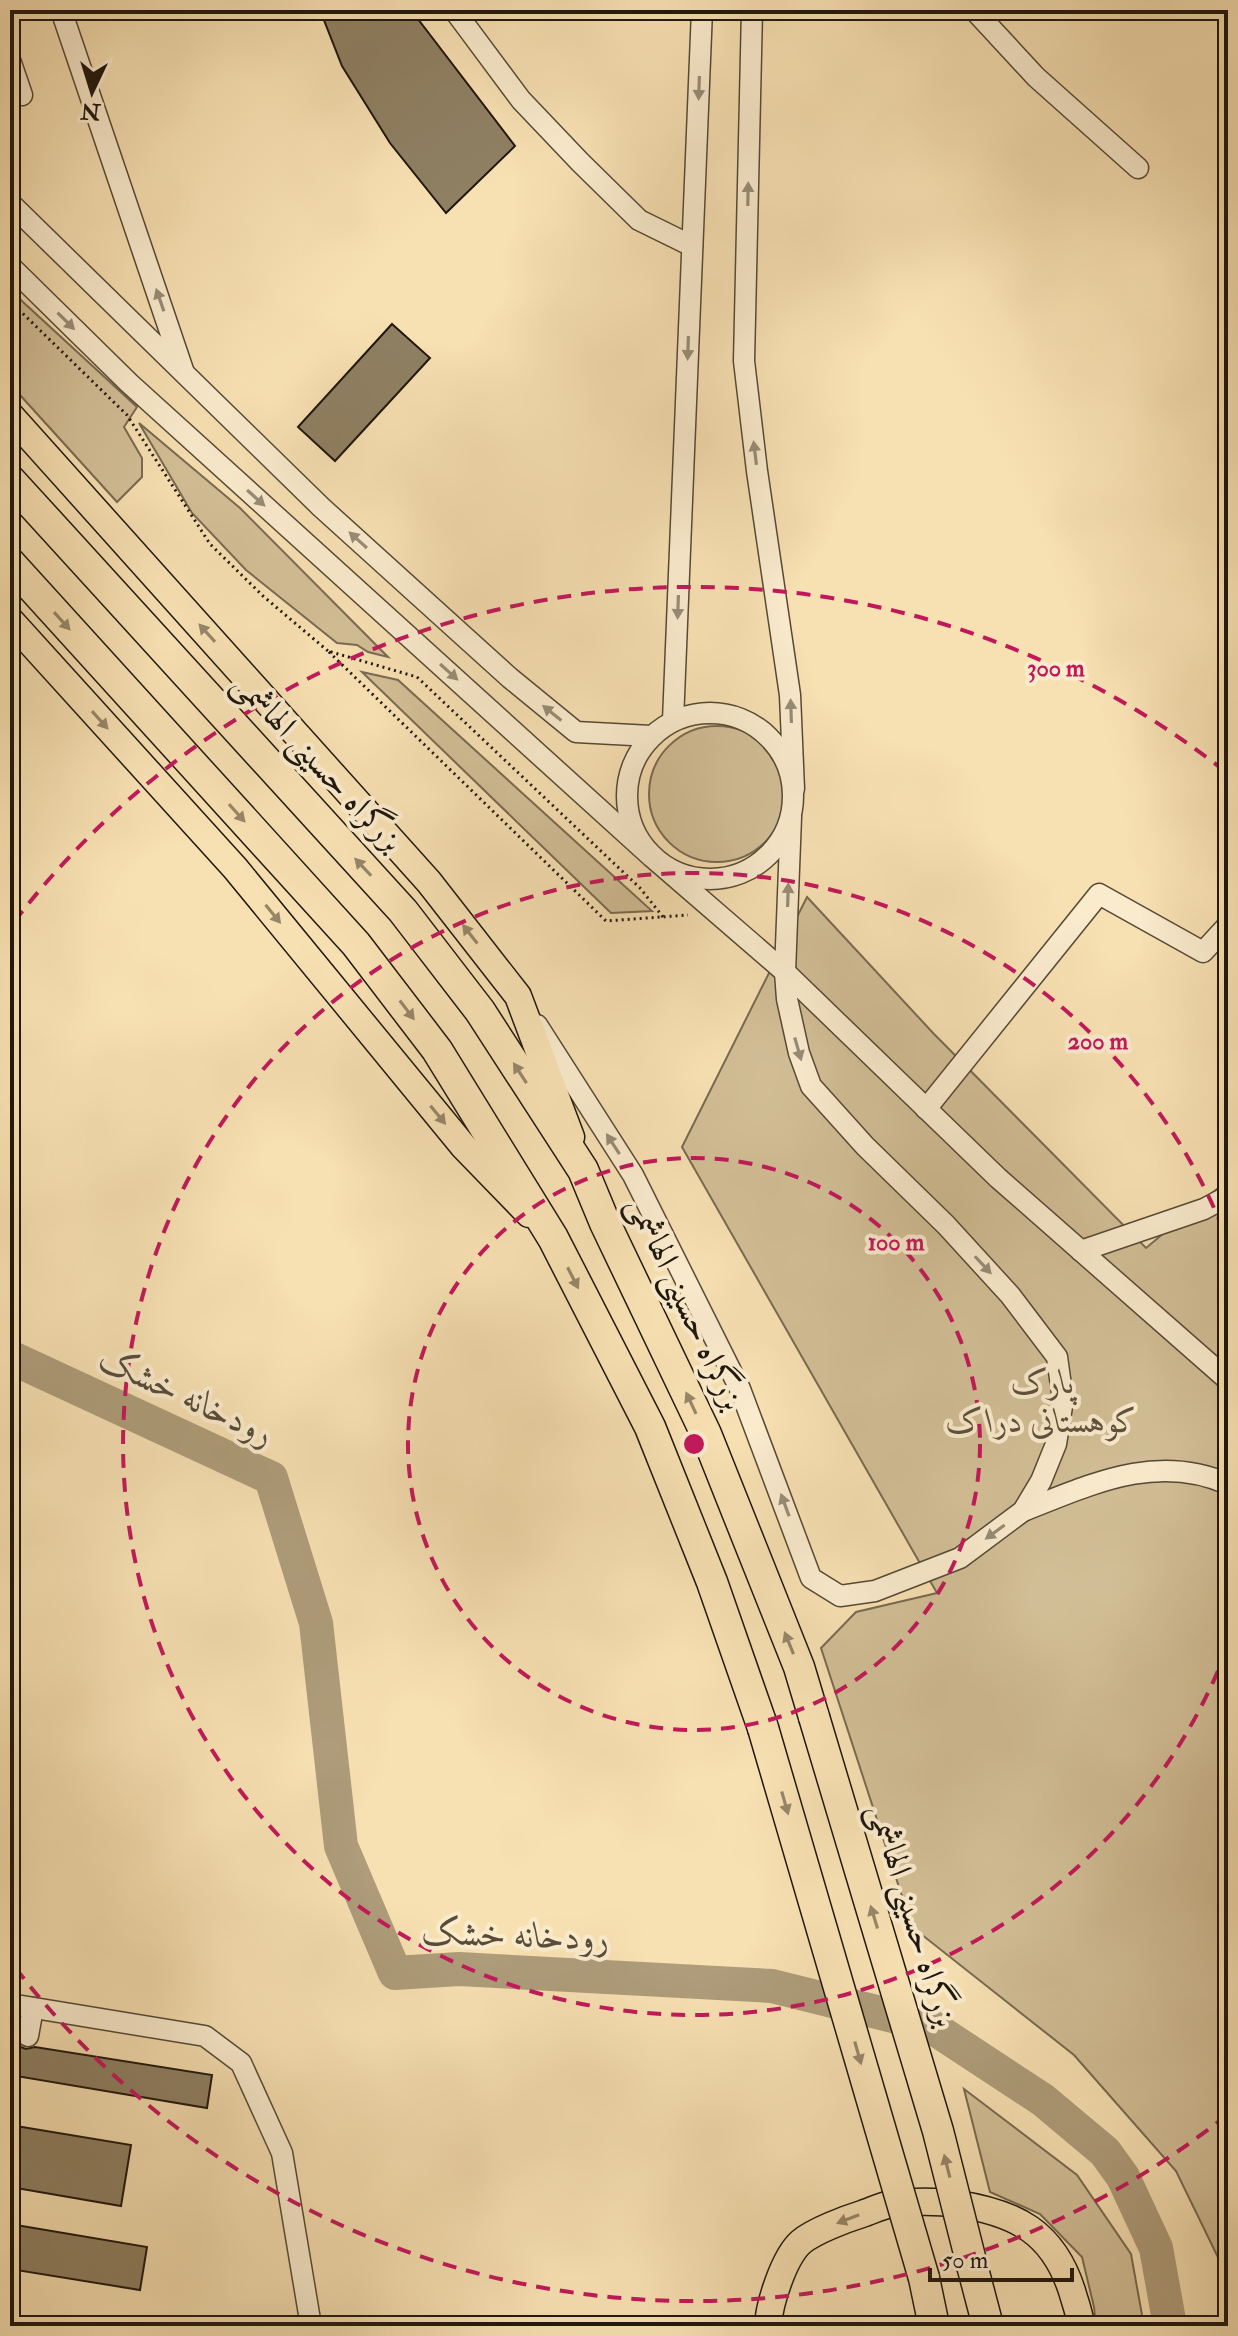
<svg xmlns="http://www.w3.org/2000/svg" width="1238" height="2336" font-family="'IM FELL Double Pica',Amiri,serif">
	<rect width="100%" height="100%" fill="#f7e0b2"/>
	<filter id="stains"><feTurbulence type="fractalNoise" baseFrequency=".0025" numOctaves="4"/><feColorMatrix values="0 0 0 0 .2 0 0 0 0 .09 0 0 0 0 .02 0 0 0 .5 -.17"/></filter>
	<radialGradient id="worn" r=".72"><stop offset=".6" stop-color="#630" stop-opacity="0"/><stop offset="1" stop-color="#630" stop-opacity=".3"/></radialGradient>
	<!-- green -->
	<g fill="#d2be96" stroke="#786a52" stroke-width="2">
		<path d="M10 290 137 407 124 427 142 458V477L117 502 10 384Z"/>
		<path d="M139 423 240 508 388 657 368 652 357 645 337 643 246 570 192 513Z"/>
		<path d="M362 672 398 680 652 911 611 913Z"/>
		<circle cx="717" cy="794" r="68"/>
		<path d="M807 897 934 1034 1146 1248 1228 1180V2278L1176 2171 1074 2055 912 1927 821 1648 856 1612 937 1593 682 1147Z"/>
		<path d="M964 2089 1077 2175 1131 2254 1144 2326H1096L1094 2307 1082 2257 1040 2214 990 2192Z"/>
	</g>
	<g fill="none" stroke-linecap="round" stroke-linejoin="round">
		<!-- river -->
		<path stroke="#ae9c7a" stroke-width="34" d="M10 1357 271 1478 316 1623 341 1846 395 1973 459 1969 772 1986 929 2025 1043 2100 1105 2152 1123 2177 1156 2248 1170 2326"/>
	</g>
	<!-- building -->
	<g fill="#8f8063" stroke="#1f170d" stroke-width="2">
		<path d="M320 10H411L515 146 446 213 390 143 342 66Z"/>
		<path d="M392 324 430 358 335 461 298 427Z"/>
		<path d="M10 2043 26 2049 35 2047 212 2075 207 2108 10 2075Z"/>
		<path d="M10 2125 131 2145 121 2206 10 2187Z"/>
		<path d="M10 2224 147 2247 140 2290 10 2269Z"/>
	</g>
	<g fill="none" stroke-linecap="round" stroke-linejoin="round">
		<!-- minor casing -->
		<g stroke="#554936" stroke-width="23">
			<g id="minor">
				<path d="M61 10 183 370"/>
				<path d="M454 10 521 100 580 162 639 220 692 246"/>
				<path d="M752 10 744 361 757 471 790 695 794 789"/>
				<path d="M974 10 1036 77 1138 168"/>
				<path d="M10 60 22 95"/>
				<path d="M10 203 321 507 510 678 576 732 651 736"/>
				<path d="M10 266 129 383 652 857 785 972 998 1178 1228 1380"/>
				<circle cx="710" cy="796" r="83"/>
				<path d="M673 721 702 10"/>
				<path d="M537 1025 633 1175 740 1389 811 1578 840 1596 875 1591 960 1558 1023 1511 1041 1481 1056 1444 1063 1400 1057 1357 1010 1295 946 1225 865 1146 811 1086 799 1053 787 999 785 972 791 817"/>
				<path d="M926 1109 1099 894 1203 952 1228 925"/>
				<path d="M1081 1251 1204 1209 1228 1196"/>
				<path d="M1023 1511C1090 1485 1156 1452 1228 1484"/>
				<path d="M10 2004 205 2036 241 2063 282 2153 311 2326"/>
				<path d="M28 2036 33 2008"/>
			</g>
		</g>
		<!-- major casing -->
		<g stroke="#1f170d" stroke-width="29">
			<g id="major">
				<path d="M10 415 429 882 518 996 571 1137"/>
				<path d="M10 620 235 868 464 1147 529 1214"/>
				<path d="M768 2326C769 2304 784 2257 801 2242 814 2231 846 2219 862 2214 871 2211 881 2206 891 2204 913 2201 937 2201 958 2204 1016 2213 1053 2232 1072 2291 1075 2302 1080 2314 1081 2326"/>
			</g>
		</g>
		<!-- highway casing -->
		<g stroke="#1f170d" stroke-width="33">
			<g id="highway">
				<path d="M10 480 403 911 480 1011 583 1170 605 1223 706 1434 799 1667 814 1717"/>
				<path d="M10 563 356 944 437 1050 553 1238 650 1427 712 1582 763 1728"/>
				<path d="M973 2269 988 2326"/>
				<path d="M924 2278 934 2326"/>
			</g>
		</g>
		<!-- path -->
		<g stroke="#1f170d" stroke-width="3" stroke-dasharray="2 4" stroke-linecap="butt">
			<path d="M10 301 127 415 210 544 263 596 328 651"/>
			<path d="M663 917 640 888 417 677 328 651 606 921 688 915"/>
		</g>
		<!-- minor -->
		<use href="#minor" stroke="#faebcd" stroke-width="20"/>
		<!-- major -->
		<use href="#major" stroke="#f7e0b2" stroke-width="26"/>
		<!-- highway -->
		<use href="#highway" stroke="#f7e0b2" stroke-width="30"/>
		<!-- highway-bridge casing -->
		<g stroke="#1f170d" stroke-width="33" stroke-linecap="butt">
			<g id="highway-bridge">
				<path d="M814 1717 938 2131 973 2269"/>
				<path d="M763 1728 924 2278"/>
			</g>
		</g>
		<!-- highway-bridge -->
		<use href="#highway-bridge" stroke="#f7e0b2" stroke-width="30"/>
	</g>
	<!-- one-way arrows -->
	<defs><path id="oneway-solid" d="M-6-.8H1V-3.2L6.5 0L1 3.2V.8H-6Z" transform="scale(2)"/></defs>
	<g fill="#978c77">
		<use href="#oneway-solid" transform="translate(699 88) rotate(92)"/>
		<use href="#oneway-solid" transform="translate(748 194) rotate(-89)"/>
		<use href="#oneway-solid" transform="translate(160 300) rotate(-109)"/>
		<use href="#oneway-solid" transform="translate(66 321) rotate(45)"/>
		<use href="#oneway-solid" transform="translate(688 348) rotate(92)"/>
		<use href="#oneway-solid" transform="translate(755 453) rotate(-97)"/>
		<use href="#oneway-solid" transform="translate(256 498) rotate(42)"/>
		<use href="#oneway-solid" transform="translate(358 540) rotate(-138)"/>
		<use href="#oneway-solid" transform="translate(678 607) rotate(92)"/>
		<use href="#oneway-solid" transform="translate(449 672) rotate(42)"/>
		<use href="#oneway-solid" transform="translate(791 711) rotate(-92)"/>
		<use href="#oneway-solid" transform="translate(552 713) rotate(-141)"/>
		<use href="#oneway-solid" transform="translate(788 895) rotate(-88)"/>
		<use href="#oneway-solid" transform="translate(798 1049) rotate(74)"/>
		<use href="#oneway-solid" transform="translate(613 1144) rotate(-123)"/>
		<use href="#oneway-solid" transform="translate(983 1265) rotate(47)"/>
		<use href="#oneway-solid" transform="translate(785 1505) rotate(-110)"/>
		<use href="#oneway-solid" transform="translate(995 1532) rotate(144)"/>
	</g>
	<g fill="#968668">
		<use href="#oneway-solid" transform="translate(62 621) rotate(48)"/>
		<use href="#oneway-solid" transform="translate(207 633) rotate(-132)"/>
		<use href="#oneway-solid" transform="translate(100 720) rotate(48)"/>
		<use href="#oneway-solid" transform="translate(237 813) rotate(48)"/>
		<use href="#oneway-solid" transform="translate(363 867) rotate(-133)"/>
		<use href="#oneway-solid" transform="translate(273 914) rotate(51)"/>
		<use href="#oneway-solid" transform="translate(470 934) rotate(-128)"/>
		<use href="#oneway-solid" transform="translate(407 1010) rotate(53)"/>
		<use href="#oneway-solid" transform="translate(520 1073) rotate(-123)"/>
		<use href="#oneway-solid" transform="translate(438 1115) rotate(51)"/>
		<use href="#oneway-solid" transform="translate(573 1278) rotate(63)"/>
		<use href="#oneway-solid" transform="translate(691 1403) rotate(-115)"/>
		<use href="#oneway-solid" transform="translate(789 1643) rotate(-112)"/>
		<use href="#oneway-solid" transform="translate(785 1803) rotate(74)"/>
		<use href="#oneway-solid" transform="translate(874 1917) rotate(-107)"/>
		<use href="#oneway-solid" transform="translate(858 2053) rotate(74)"/>
		<use href="#oneway-solid" transform="translate(947 2166) rotate(-104)"/>
		<use href="#oneway-solid" transform="translate(848 2219) rotate(159)"/>
	</g>
	<!-- distance rings -->
	<g fill="none" stroke="#c2185b" stroke-width="4" stroke-dasharray="14 10">
		<circle cx="694" cy="1444" r="286"/>
		<path d="M1227 1649A571 571 0 1 1 1227 1239"/>
		<path d="M1227 2115A857 857 0 0 1 14 1966M14 922A857 857 0 0 1 1227 773"/>
	</g>
	<g text-anchor="middle" dominant-baseline="central" stroke-width="8" stroke-linejoin="round" paint-order="stroke">
		<!-- street labels -->
		<g font-size="34" fill="#1f170d" stroke="#faebcd">
			<text transform="translate(318 762) rotate(47)">بزرگراه حسینی الهاشمی</text>
			<text transform="translate(686 1303) rotate(65)">بزرگراه حسینی الهاشمی</text>
			<text transform="translate(913 1915) rotate(73)">بزرگراه حسینی الهاشمی</text>
		</g>
		<!-- park labels -->
		<g font-size="34" font-style="italic" fill="#5e513d" stroke="#faebcd">
			<text x="1043" y="1382">پارک<tspan x="1043" dy="39">کوهستانی دراک</tspan></text>
		</g>
		<!-- water labels -->
		<g font-size="36" font-style="italic" fill="#584c39" stroke="#faebcd">
			<text transform="translate(187 1396) rotate(25)">رودخانه خشک</text>
			<text transform="translate(516 1935) rotate(2)">رودخانه خشک</text>
		</g>
	</g>
	<circle cx="694" cy="1444" r="12" fill="#c2185b" stroke="#faebcd" stroke-width="4"/>
	<g font-size="24" text-anchor="middle" font-weight="bold" fill="#c2185b" stroke="#faebcd" stroke-width="8" stroke-linejoin="round" paint-order="stroke">
		<text x="1056" y="676">300 m</text>
		<text x="1098" y="1049">200 m</text>
		<text x="896" y="1250">100 m</text>
	</g>
	<!-- margin -->
	<rect width="1238" height="2336" fill="none" stroke="#f7e0b2" stroke-width="40"/>
	<rect x="12" y="12" width="1214" height="2312" fill="none" stroke="#1f170d" stroke-width="4"/>
	<rect x="20" y="20" width="1198" height="2296" fill="none" stroke="#1f170d" stroke-width="2"/>
	<!-- north arrow -->
	<g transform="translate(92 92) rotate(184)" stroke="#faebcd" stroke-width="6" paint-order="stroke">
	<path d="M0-6L14 30L0 20L-14 30Z" fill="#1f170d"/>
	<text y="-12" font-size="22" font-weight="bold" text-anchor="middle" fill="#1f170d">N</text>
	</g>
	<!-- scale -->
	<path d="M930 2268v12h142v-12" fill="none" stroke="#1f170d" stroke-width="4"/>
	<text x="942" y="2268" font-size="24" fill="#1f170d" stroke="#faebcd" stroke-width="6" paint-order="stroke">50 m</text>
	<rect width="100%" height="100%" filter="url(#stains)"/>
	<rect width="100%" height="100%" fill="url(#worn)"/>
</svg>
